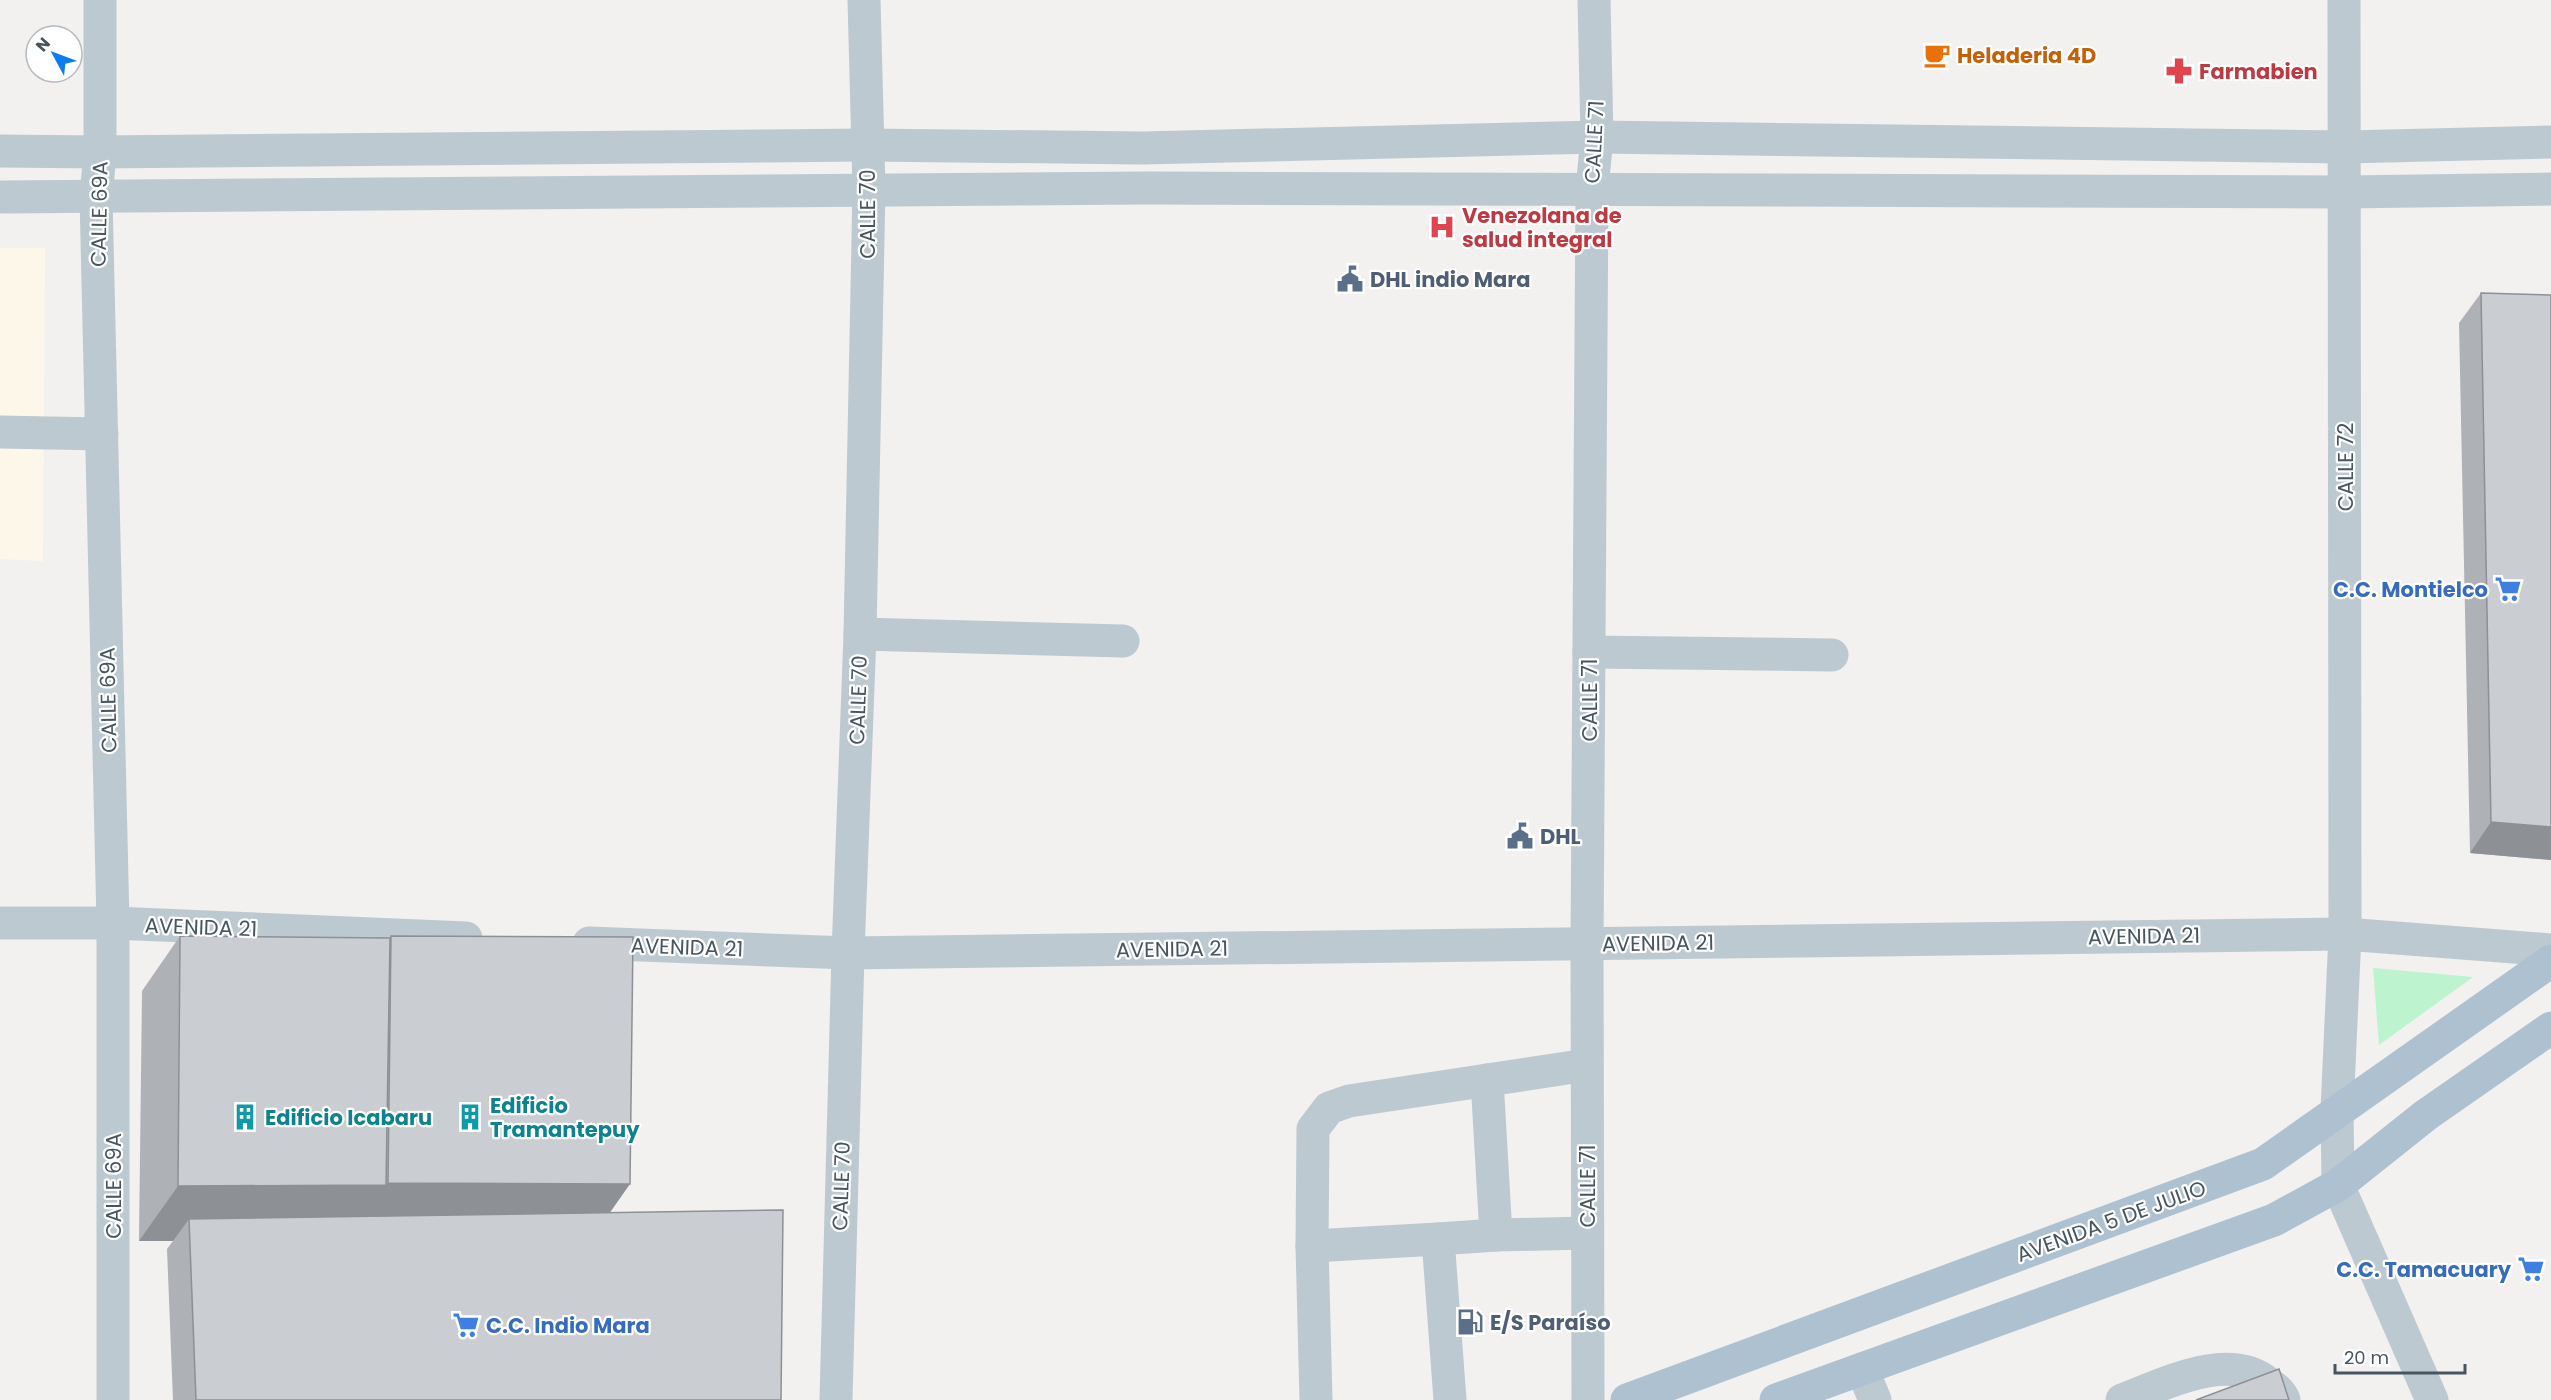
<svg xmlns="http://www.w3.org/2000/svg" width="2551" height="1400" font-family="Poppins,sans-serif">
	<rect width="100%" height="100%" fill="#f3f0f0"/>
	<!-- commercial -->
	<path fill="#fdf7ea" d="M0 248H45L43 561 0 559Z"/>
	<!-- green -->
	<path fill="#bdf3cf" d="M2373 968 2473 977 2379 1045Z"/>
	<g fill="none" stroke-linecap="round" stroke-linejoin="round">
		<!-- minor -->
		<g stroke="#bdc9d0" stroke-width="33">
			<path d="M100 0V152L96 197 113 923V1400"/>
			<path d="M2344 0 2345 934 2337 1110 2338 1185 2432 1400"/>
			<path d="M0 151 100 152 867 145 1143 148 1597 137 2346 147 2551 142"/>
			<path d="M0 197 1146 188 2345 192 2551 189"/>
			<path d="M0 432 102 434"/>
			<path d="M860 634 1123 641"/>
			<path d="M1589 652 1832 655"/>
			<path d="M0 923H113L466 938"/>
			<path d="M589 943 848 953 2345 934 2551 950"/>
			<path d="M1487 1080 1496 1235"/>
			<path d="M1438 1239 1496 1235 1587 1233"/>
			<path d="M1312 1246 1438 1239 1450 1400"/>
			<path d="M1862 1369 1875 1400"/>
			<path d="M836 1400 848 953 860 634 869 189 864 0"/>
			<path d="M1316 1400 1312 1246 1313 1129 1329 1108 1349 1101 1587 1065"/>
			<path d="M1588 1400 1587 944 1592 189 1597 137 1594 0"/>
			<path d="M2122 1400C2163 1385 2228 1350 2268 1383 2275 1388 2281 1392 2284 1400"/>
		</g>
		<!-- major -->
		<g stroke="#aec1d1" stroke-width="33">
			<path d="M1627 1400 2263 1164 2551 961"/>
			<path d="M1776 1400 2274 1220 2338 1185 2426 1115 2551 1028"/>
		</g>
	</g>
	<!-- wall -->
	<g fill="#aeb1b5">
		<path d="M2481 293 2551 860 2470 853 2459 323Z"/>
		<path d="M180 936 390 938 391 936 610 1213 781 1400H173L167 1249 173 1241H139L142 991Z"/>
	</g>
	<!-- shaded-wall -->
	<g fill="#8d9094">
		<path d="M2491 822 2551 827V860L2470 853Z"/>
		<path d="M388 1183 630 1184 590 1241 189 1219 173 1241H139L178 1186 386 1185Z"/>
	</g>
	<!-- building -->
	<g fill="#caced3" stroke="#8d9094" stroke-width="1.5">
		<path d="M2481 293 2551 295V827L2491 822Z"/>
		<path d="M180 936 390 938 386 1185 178 1186Z"/>
		<path d="M391 936 633 937 630 1184 388 1183Z"/>
		<path d="M783 1210 781 1400H196L189 1219Z"/>
		<path d="M2279 1369 2289 1400H2196Z"/>
	</g>
	<!-- icons -->
	<defs>
		<g id="cafe-bare" transform="scale(2.07)"><path d="M-5.5-4.5H6V0H3Q3 3.5 0 3.5H-2.5Q-5.5 3.5-5.5 0ZM3-3.2v2h1.7v-2ZM-6 4.5H4V6H-6Z" fill="#e8710a" stroke="#fff" stroke-width="2.5" paint-order="stroke"/></g>
		<g id="pharmacy-bare" transform="scale(2.07)"><path d="M-2-6h4v4h4v4h-4v4h-4v-4h-4v-4h4Z" fill="#e0444e" stroke="#fff" stroke-width="2.5" paint-order="stroke"/></g>
		<g id="hospital-bare" transform="scale(2.07)"><path d="M-5-5h3v3.5h4V-5h3V5h-3V1.5h-4V5h-3Z" fill="#e0444e" stroke="#fff" stroke-width="2.5" paint-order="stroke"/></g>
		<g id="civic-bare" transform="scale(2.07)"><path d="M-.6-6.5H3V-4.5H.6V-3L4-1V1h2V6H-6V1h2V-1L-.6-3ZM-1.2 2.5V6h2.4V2.5Z" fill="#5c6f8a" stroke="#fff" stroke-width="2.5" paint-order="stroke"/></g>
		<g id="supermarket-bare" transform="scale(2.07)"><path d="M-6-5.5h2.5l.6 2H6L4.5 2H-2.5L-4.4-4H-6ZM-1.5 3.2a1.3 1.3 0 1 0 .1 0ZM3 3.2a1.3 1.3 0 1 0 .1 0Z" fill="#3f7fe0" stroke="#fff" stroke-width="2.5" paint-order="stroke"/></g>
		<g id="building-bare" transform="scale(2.07)"><path d="M-4-6H4V6H1V3H-1V6H-4ZM-2.5-4.3h1.7v1.8h-1.7ZM.8-4.3h1.7v1.8H.8ZM-2.5-1h1.7V.8h-1.7ZM.8-1h1.7V.8H.8Z" fill="#0f9aa8" stroke="#fff" stroke-width="2.5" paint-order="stroke"/></g>
		<g id="fuel-bare" transform="scale(2.07)"><path d="M-5.5-6h7V0h2V4h1.3V-2.5L3-4.5l.8-.8L6-3V5H2.5V1h-1V6h-7ZM-4.2-4.7v3.2H.2V-4.7Z" fill="#5c6f8a" stroke="#fff" stroke-width="2.5" paint-order="stroke"/></g>
	</defs>
	<g fill-rule="evenodd">
		<use href="#cafe-bare" x="1937" y="55"/>
		<use href="#pharmacy-bare" x="2179" y="71"/>
		<use href="#hospital-bare" x="1442" y="227"/>
		<use href="#civic-bare" x="1350" y="279"/>
		<use href="#supermarket-bare" x="2508" y="589"/>
		<use href="#civic-bare" x="1520" y="836"/>
		<use href="#building-bare" x="245" y="1117"/>
		<use href="#building-bare" x="470" y="1117"/>
		<use href="#supermarket-bare" x="2531" y="1269"/>
		<use href="#fuel-bare" x="1470" y="1322"/>
		<use href="#supermarket-bare" x="466" y="1325"/>
	</g>
	<g text-anchor="middle" dominant-baseline="central" stroke-width="4.5" stroke-linejoin="round" paint-order="stroke">
		<!-- food labels -->
		<g font-size="21" font-weight="bold" fill="#c56008" stroke="#fff" text-anchor="start">
			<text x="1957" y="55">Heladeria 4D</text>
		</g>
		<!-- health labels -->
		<g font-size="21" font-weight="bold" fill="#be3a42" stroke="#fff" text-anchor="start">
			<text x="2199" y="71">Farmabien</text>
			<text x="1462" y="215">Venezolana de<tspan x="1462" dy="24">salud integral</tspan></text>
		</g>
		<!-- street labels -->
		<g font-size="21" fill="#47555f" stroke="#fff">
			<text transform="translate(1594 142) rotate(-87)">CALLE 71</text>
			<text transform="translate(99 214) rotate(-89)">CALLE 69A</text>
			<text transform="translate(867 214) rotate(-90)">CALLE 70</text>
			<text transform="translate(2345 467) rotate(-90)">CALLE 72</text>
			<text transform="translate(108 700) rotate(-91)">CALLE 69A</text>
			<text transform="translate(858 700) rotate(-88)">CALLE 70</text>
			<text transform="translate(1589 700) rotate(-90)">CALLE 71</text>
			<text transform="translate(201 927) rotate(2)">AVENIDA 21</text>
			<text transform="translate(2144 936) rotate(-1)">AVENIDA 21</text>
			<text transform="translate(1658 943) rotate(-1)">AVENIDA 21</text>
			<text transform="translate(687 947) rotate(2)">AVENIDA 21</text>
			<text transform="translate(1172 949) rotate(-1)">AVENIDA 21</text>
			<text transform="translate(113 1186) rotate(-90)">CALLE 69A</text>
			<text transform="translate(841 1186) rotate(-88)">CALLE 70</text>
			<text transform="translate(1587 1186) rotate(-90)">CALLE 71</text>
			<text transform="translate(2111 1221) rotate(-20)">AVENIDA 5 DE JULIO</text>
		</g>
		<!-- service labels -->
		<g font-size="21" font-weight="bold" fill="#4e5e75" stroke="#fff" text-anchor="start">
			<text x="1370" y="279">DHL indio Mara</text>
			<text x="1540" y="836">DHL</text>
			<text x="1490" y="1322">E/S Paraíso</text>
		</g>
		<!-- shop labels -->
		<g font-size="21" font-weight="bold" fill="#366cbe" stroke="#fff" text-anchor="end">
			<text x="2488" y="589">C.C. Montielco</text>
			<text x="2511" y="1269">C.C. Tamacuary</text>
			<text x="486" y="1325" text-anchor="start">C.C. Indio Mara</text>
		</g>
		<!-- culture labels -->
		<g font-size="21" font-weight="bold" fill="#0d838f" stroke="#fff" text-anchor="start">
			<text x="490" y="1105">Edificio<tspan x="490" dy="24">Tramantepuy</tspan></text>
			<text x="265" y="1117">Edificio Icabaru</text>
		</g>
	</g>
	<!-- north arrow -->
	<g transform="translate(54 54) rotate(311)"><circle r="28" fill="#ffffff" stroke="#b5bbbf" stroke-width="1.5"/>
	<path d="M0-4.5L10 22L0 15L-10 22Z" fill="#0d7cf0"/>
	<text y="-9" font-size="16" font-weight="bold" text-anchor="middle" fill="#47555f">N</text>
	</g>
	<!-- scale -->
	<path d="M2335 1364v9h130v-9" fill="none" stroke="#47555f" stroke-width="3"/>
	<text x="2344" y="1364" font-size="18" fill="#47555f" stroke="#ffffff" stroke-width="4.5" paint-order="stroke">20 m</text>
</svg>
